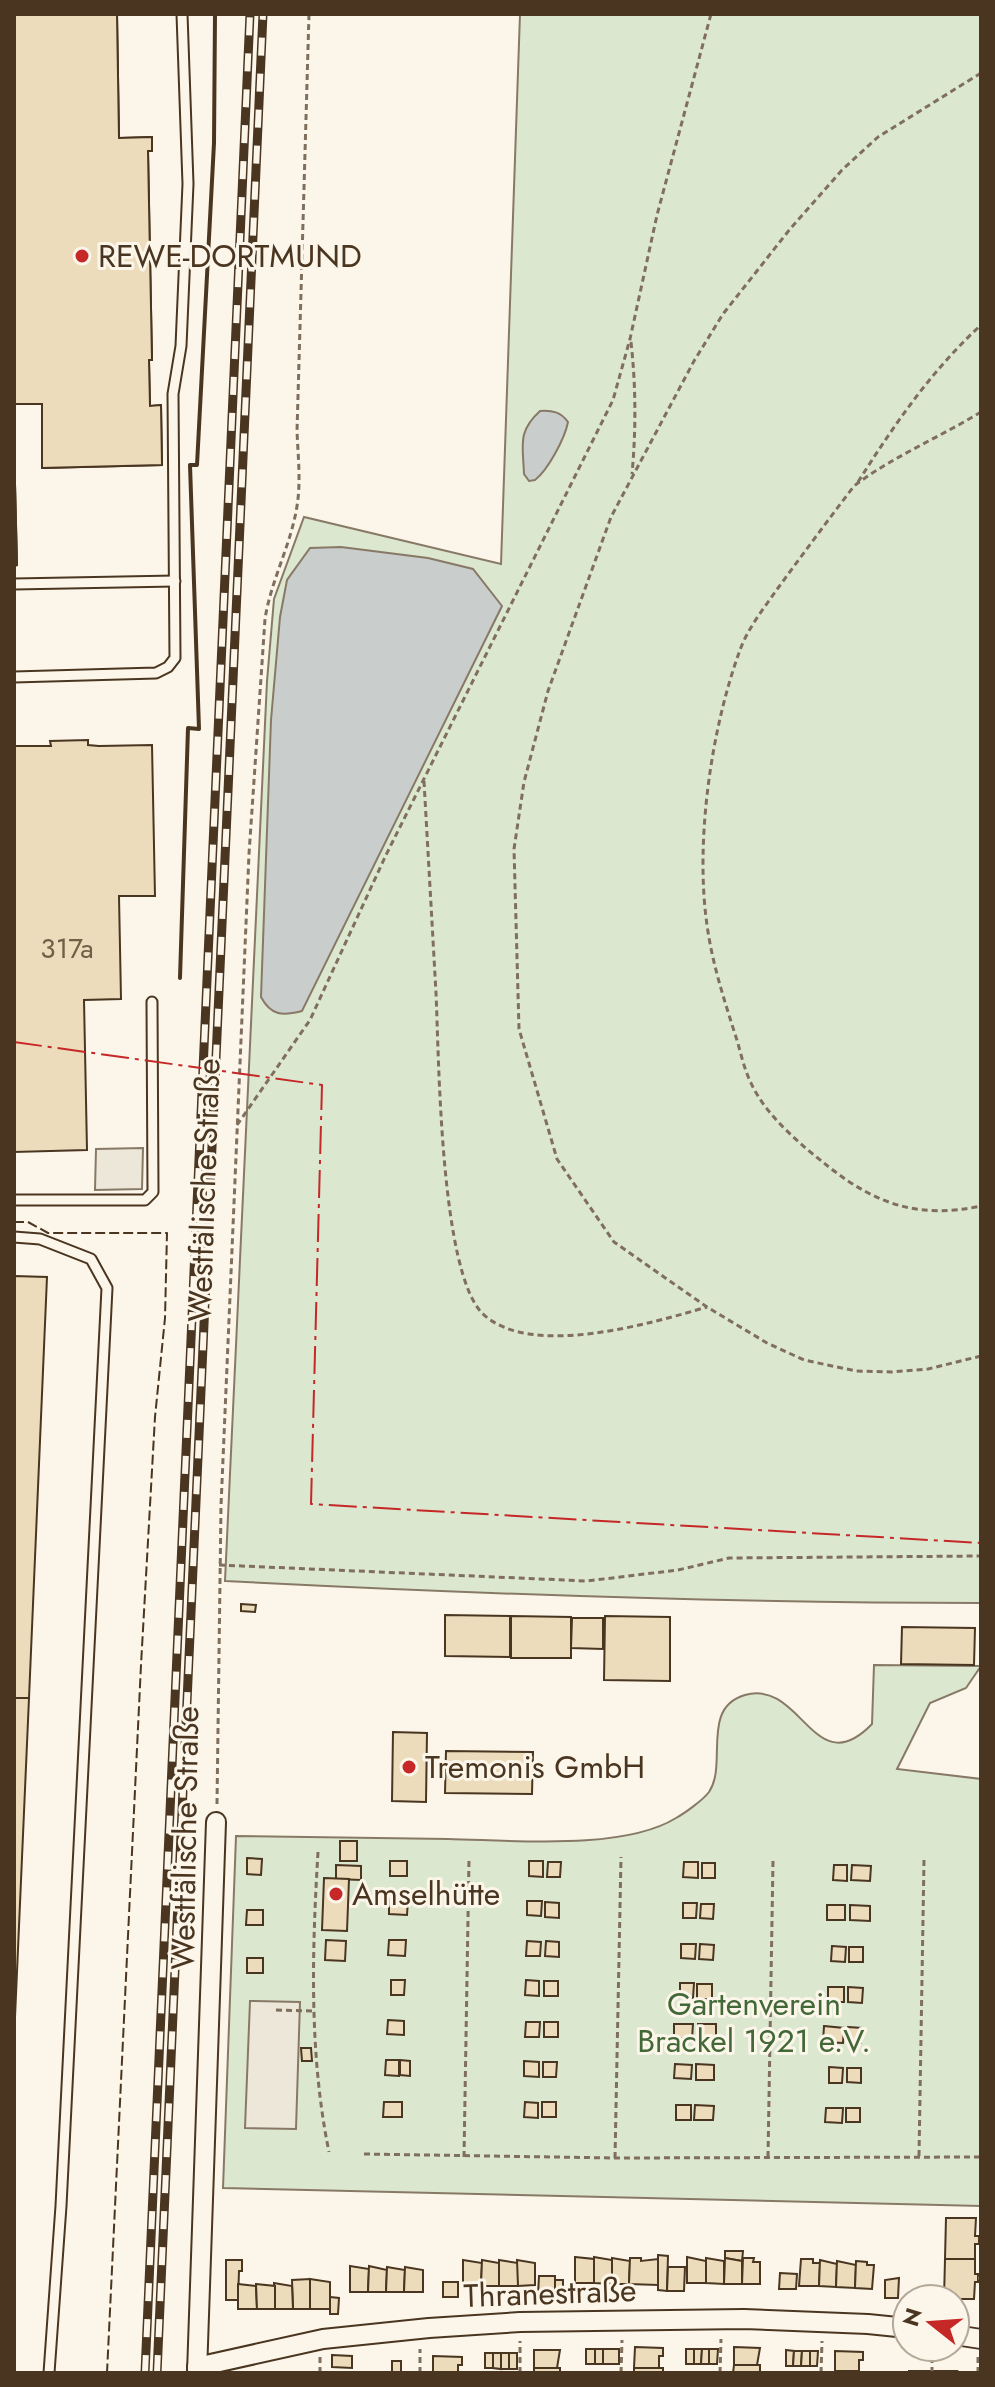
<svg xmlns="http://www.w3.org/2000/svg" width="995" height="2387" font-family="Jost,sans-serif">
	<rect width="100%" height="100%" fill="#fbf6e9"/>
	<!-- green -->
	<g fill="#dce7d0" stroke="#887966" stroke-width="2">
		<path d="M520 14H981V1603C729 1603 477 1594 225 1581L267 681 274 599 304 517 501 564Z"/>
		<path d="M874 1665 981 1666 966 1688 930 1703 897 1769 981 1779V2206L223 2188 236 1836C307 1837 378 1838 448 1839 510 1840 623 1851 676 1818 685 1813 703 1800 709 1792 728 1764 700 1708 745 1695 802 1679 814 1784 872 1724Z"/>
	</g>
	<!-- parking -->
	<g fill="#ede7d9" stroke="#887966" stroke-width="2">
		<path d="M143 1148 142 1189 95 1190 96 1149Z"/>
		<path d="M250 2001 300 2002 296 2129 245 2128Z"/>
	</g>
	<!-- water -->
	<g fill="#c9cecd" stroke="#887966" stroke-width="2">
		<path d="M540 411C552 410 561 412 568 422 565 438 548 470 535 480L529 481 524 474C523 445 517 432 540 411Z"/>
		<path d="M341 547 428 558 473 569 502 606 302 1011C283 1016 271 1016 261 997L271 720 280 617 287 580 310 548Z"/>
	</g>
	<!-- building -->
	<g fill="#ecdcbc" stroke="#4a3520" stroke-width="2">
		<path d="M14 14H117L119 138 152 137V151H148L152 360H149L150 406 161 405 162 465 42 468V404H14V389L41 388V362L16 363 14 367Z"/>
		<path d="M14 14H117L119 138 152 137V151H148L152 360H149L150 406 161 405 162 465 42 468V404H14Z"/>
		<path d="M14 443 17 565 14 566Z"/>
		<path d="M14 443 17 565 14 566Z"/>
		<path d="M88 740V745L99 746 152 745 155 896H119L121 999 84 1000 87 1150 14 1152V746H51L50 741Z"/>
		<path d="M14 1276 47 1277 29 1698H14Z"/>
		<path d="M241 1604 256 1605 255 1612 241 1611Z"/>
		<path d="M445 1615 510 1616V1657L445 1656Z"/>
		<path d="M511 1616 571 1617V1658H511Z"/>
		<path d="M605 1616 670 1617V1681L604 1680Z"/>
		<path d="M572 1618H603V1649L571 1648Z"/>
		<path d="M902 1627 975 1628 974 1665 901 1664Z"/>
		<path d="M14 1698H29L14 2040Z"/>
		<path d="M393 1732 427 1733 426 1802 392 1801Z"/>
		<path d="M446 1751 533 1752 532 1794 445 1793Z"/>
		<rect x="340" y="1841" width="17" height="20"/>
		<path d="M247 1858 262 1859 261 1875 247 1874Z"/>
		<rect x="390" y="1861" width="17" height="15"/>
		<path d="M529 1861H543V1877L529 1876Z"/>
		<path d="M548 1862H561L560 1877H547Z"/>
		<path d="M684 1862H698V1878L683 1877Z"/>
		<rect x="702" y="1863" width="13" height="15"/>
		<path d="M336 1865 361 1866V1880L336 1879Z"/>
		<path d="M834 1865H847V1881L833 1880Z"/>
		<path d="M852 1865 871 1866 870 1881 851 1880Z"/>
		<path d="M324 1878 349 1879 347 1931 322 1930Z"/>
		<path d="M389 1899H408L407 1915 389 1914Z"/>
		<path d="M527 1901H542L541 1916 527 1915Z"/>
		<path d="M545 1902 559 1903V1918L545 1917Z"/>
		<path d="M683 1903H697L696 1918H683Z"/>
		<path d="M701 1904H714L713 1919 700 1918Z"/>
		<rect x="827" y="1905" width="18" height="15"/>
		<path d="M850 1905 870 1906V1921L850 1920Z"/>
		<path d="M247 1910H263V1925H246Z"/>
		<path d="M326 1940 346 1941 345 1961 325 1960Z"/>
		<path d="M389 1940H406L405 1956 388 1955Z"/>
		<path d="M527 1941 541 1942 540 1956H526Z"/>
		<path d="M546 1941 559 1942V1957L545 1956Z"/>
		<path d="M681 1944H696L695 1959 681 1958Z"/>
		<path d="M700 1944 714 1945 713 1960 699 1959Z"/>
		<path d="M832 1946 846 1947 845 1962 831 1961Z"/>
		<rect x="849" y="1947" width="14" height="15"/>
		<rect x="247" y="1958" width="16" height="15"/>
		<path d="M391 1980H405L404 1995H391Z"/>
		<path d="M526 1980 539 1981V1996L525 1995Z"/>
		<rect x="544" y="1981" width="14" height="15"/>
		<path d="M680 1983H694L693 1998H680Z"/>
		<rect x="697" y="1984" width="15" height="15"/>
		<rect x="828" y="1987" width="16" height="15"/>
		<path d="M848 1987 863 1988 862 2003 848 2002Z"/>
		<path d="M388 2020 404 2021V2035L387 2034Z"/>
		<path d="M526 2022H540L539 2037H525Z"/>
		<rect x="544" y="2022" width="14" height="15"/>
		<path d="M674 2024H693L692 2039 674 2038Z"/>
		<rect x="698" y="2024" width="18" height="14"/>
		<path d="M824 2026 844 2028 843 2043 823 2042Z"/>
		<path d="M848 2027 862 2028 861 2043 847 2042Z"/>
		<path d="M301 2048H311L312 2061H302Z"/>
		<path d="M386 2060H399V2076L385 2075Z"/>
		<path d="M400 2060 410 2061V2076L400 2075Z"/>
		<path d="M524 2061 539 2062V2077L524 2076Z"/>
		<path d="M543 2062H557L556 2077H543Z"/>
		<path d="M675 2064 692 2065 691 2079 674 2078Z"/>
		<path d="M696 2064 714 2065V2080H696Z"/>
		<path d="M829 2067 843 2068 842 2083H829Z"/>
		<path d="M847 2068H861V2083L847 2082Z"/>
		<path d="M384 2102H402V2117H383Z"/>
		<path d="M525 2102 538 2103V2118L524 2117Z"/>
		<rect x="542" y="2102" width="14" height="15"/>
		<rect x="676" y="2105" width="15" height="15"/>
		<path d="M695 2105 714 2106 713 2120H694Z"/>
		<path d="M826 2108H843L842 2123 825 2122Z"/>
		<rect x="846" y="2108" width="14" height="14"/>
		<path d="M946 2218H976L975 2236H979V2244H975V2259H945Z"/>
		<path d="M725 2251H743L742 2261 725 2258Z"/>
		<path d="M658 2255 668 2256 667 2291 658 2290Z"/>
		<path d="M575 2257 594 2259V2283H575Z"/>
		<path d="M594 2257 612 2260V2284L594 2283Z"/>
		<path d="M687 2257 706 2261V2283H687Z"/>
		<path d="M612 2258 630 2261 629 2284H612Z"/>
		<path d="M630 2258H641V2261L658 2259V2285L629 2284Z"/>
		<path d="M706 2258 724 2261V2284L706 2283Z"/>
		<path d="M725 2258 742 2261V2284H724Z"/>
		<path d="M743 2258H754L753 2262H760V2284H742Z"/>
		<path d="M801 2259H813V2263H820L819 2286H799Z"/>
		<path d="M945 2259H975V2274H978V2282H975L974 2299H944Z"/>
		<path d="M226 2260H242V2271H239L238 2300H226Z"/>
		<path d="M463 2260 482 2263 481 2286H463Z"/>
		<path d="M482 2260 499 2263V2286H481Z"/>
		<path d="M499 2260 518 2263V2286H499Z"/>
		<path d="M517 2260 535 2263V2285L518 2286Z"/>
		<path d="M820 2260 837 2264 836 2287 819 2286Z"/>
		<path d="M837 2261 856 2265 855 2288 836 2287Z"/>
		<path d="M856 2261 867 2262V2265H874L872 2289 855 2288Z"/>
		<path d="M350 2266 369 2269 368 2292H350Z"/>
		<path d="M369 2266 387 2270 386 2292H368Z"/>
		<path d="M387 2267 405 2270 404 2292H386Z"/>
		<path d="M405 2267 423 2270V2292H404Z"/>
		<path d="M668 2267H685L684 2291H667Z"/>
		<path d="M780 2273 797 2274 796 2289H779Z"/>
		<path d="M539 2276H555V2296L538 2295Z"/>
		<path d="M899 2278 898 2298H885V2280Z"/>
		<path d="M310 2279V2309H293L292 2280Z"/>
		<path d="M310 2279 330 2282V2309H310Z"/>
		<rect x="555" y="2280" width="8" height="16"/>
		<rect x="443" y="2282" width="15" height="15"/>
		<path d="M274 2283 292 2286 293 2309H275Z"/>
		<path d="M238 2284 256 2286 257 2309H238Z"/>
		<path d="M256 2284 275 2286V2309H257Z"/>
		<path d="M330 2297 339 2298 338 2314H330Z"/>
		<path d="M635 2347 663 2348V2356H659V2368H634Z"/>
		<path d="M734 2347 760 2348 757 2365H734Z"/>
		<rect x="586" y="2349" width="9" height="15"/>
		<rect x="595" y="2349" width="8" height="15"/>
		<rect x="603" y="2349" width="16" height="15"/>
		<rect x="686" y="2349" width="8" height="15"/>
		<path d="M694 2349H702L701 2364H694Z"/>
		<path d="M702 2349H709V2364H701Z"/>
		<path d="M709 2349H718L717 2364H709Z"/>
		<path d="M534 2350H560L557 2368H534Z"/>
		<path d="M786 2350 794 2351 793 2366H786Z"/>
		<path d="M794 2351H802L801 2366H793Z"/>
		<path d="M802 2351H810V2366H801Z"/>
		<path d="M810 2351H818L817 2366H810Z"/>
		<path d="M835 2351 863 2352V2360H859V2371H835Z"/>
		<rect x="485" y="2353" width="8" height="15"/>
		<path d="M493 2353H501V2369L493 2368Z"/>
		<rect x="501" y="2353" width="8" height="16"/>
		<rect x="509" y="2353" width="8" height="16"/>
		<path d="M332 2355 352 2356V2368L332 2367Z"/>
		<path d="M433 2356 462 2357V2365H458V2373H433Z"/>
		<rect x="392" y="2361" width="9" height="12"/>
		<path d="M734 2365H760V2373H733Z"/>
		<rect x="534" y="2368" width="26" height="5"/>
		<rect x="634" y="2368" width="29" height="5"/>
		<path d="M909 2371H957L956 2373H909Z"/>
	</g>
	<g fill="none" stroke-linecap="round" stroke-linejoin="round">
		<!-- service casing -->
		<g stroke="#4a3520" stroke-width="13">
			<g id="service">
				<path d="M14 584 175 581"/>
				<path d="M14 677 156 673 168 667 175 658 173 394 181 346 188 184 182 14"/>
				<path d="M14 1200H145L153 1192 152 1002"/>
				<path d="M14 1237 40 1239 91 1259 107 1288 61 2206 49 2373"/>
			</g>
		</g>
		<!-- minor casing -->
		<g stroke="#4a3520" stroke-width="22">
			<g id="minor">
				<path d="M955 2335 981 2339"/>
				<path d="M197 2367 323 2339 429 2328 520 2322 744 2319 868 2324 907 2328"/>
				<path d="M197 2373 216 1822"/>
			</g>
		</g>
		<!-- path -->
		<g stroke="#7f6f5c" stroke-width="3" stroke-dasharray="6 4" stroke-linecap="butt">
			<path d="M981 73 878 137 842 170 790 229 723 314 694 361 611 517 548 691 524 782 514 849 519 1029 557 1159 614 1242 707 1307 767 1343 804 1360 856 1371 892 1372 928 1369 981 1356"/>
			<path d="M631 342C636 387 636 430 632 474"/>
			<path d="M981 412C940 437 892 457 854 486 828 520 803 554 778 588 764 608 748 628 740 650 711 729 695 842 707 925 712 962 723 996 734 1031 740 1048 743 1067 751 1083 766 1116 801 1145 829 1167 877 1205 920 1219 981 1206"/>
			<path d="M858 482C894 425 931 371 981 325"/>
			<path d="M424 781C428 852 432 922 436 993 439 1058 440 1273 483 1314 531 1359 652 1323 707 1307"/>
			<path d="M237 1125 310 1020 386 855 613 400 630 339 657 215 711 14"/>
			<path d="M219 1565 587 1581 678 1570 729 1558 981 1556"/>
			<path d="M217 1804 221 1506 249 854 265 619C271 580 291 545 297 506 301 482 298 456 297 431L309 14"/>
			<path d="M318 1852C312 1952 309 2054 329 2152"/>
			<path d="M276 2010 314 2011"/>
			<path d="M364 2154 615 2158 981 2157"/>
			<path d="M919 2156 924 1860"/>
			<path d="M464 2157 469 1859"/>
			<path d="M768 2157 773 1861"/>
			<path d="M615 2158 621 1857"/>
			<path d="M979 2240 981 2239"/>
			<path d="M978 2278H981"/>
			<path d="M932 2347V2371"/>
			<path d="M320 2373V2357"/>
			<path d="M420 2373V2349"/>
			<path d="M520 2373V2341"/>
			<path d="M621 2373 622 2340"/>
			<path d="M720 2373 721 2339"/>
			<path d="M821 2373 822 2341"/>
			<path d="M978 2373V2357"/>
		</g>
		<!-- service -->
		<use href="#service" stroke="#fbf6e9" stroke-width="9"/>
		<!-- minor -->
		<use href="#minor" stroke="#fbf6e9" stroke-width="18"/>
		<!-- rail casing -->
		<g stroke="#4a3520" stroke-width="9">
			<g id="rail">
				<path d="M185 1746 263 14"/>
				<path d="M145 2373 250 14"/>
				<path d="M157 2373 183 1790"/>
			</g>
		</g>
		<!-- rail -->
		<use href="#rail" stroke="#fbf6e9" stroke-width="6" stroke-dasharray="18" stroke-linecap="butt"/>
		<!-- fence -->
		<path stroke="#4a3520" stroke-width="2" stroke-dasharray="10 4" stroke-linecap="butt" d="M14 1222H28L48 1233H167L165 1318 155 1417 141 1665 107 2373"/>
		<!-- wall -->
		<path stroke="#4a3520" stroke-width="4" d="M180 978 188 728 199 729 190 465H197L214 143 215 14"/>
		<!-- power -->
		<path stroke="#c62828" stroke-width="2" stroke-dasharray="28 6 4 6" stroke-linecap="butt" d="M14 1042 322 1085 311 1504 981 1543"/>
	</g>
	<!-- markers -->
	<g fill="#c62828" stroke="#fbf6e9" stroke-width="3">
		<circle cx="82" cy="256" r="8"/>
		<circle cx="409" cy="1767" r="8"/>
		<circle cx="336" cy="1894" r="8"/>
	</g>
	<g text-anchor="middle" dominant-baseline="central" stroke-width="6" stroke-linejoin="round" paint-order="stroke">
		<!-- number labels -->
		<g font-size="28" fill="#725f47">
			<text x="67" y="948">317a</text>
		</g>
		<!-- poi labels -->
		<g font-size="32" fill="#4a3520" stroke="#fbf6e9" text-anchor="start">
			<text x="98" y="256">REWE-DORTMUND</text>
			<text x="425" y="1767">Tremonis GmbH</text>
			<text x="352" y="1894">Amselhütte</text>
		</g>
		<!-- street labels -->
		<g font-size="32" fill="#4a3520" stroke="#fbf6e9">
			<text transform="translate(204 1190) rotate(-88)">Westfälische Straße</text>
			<text transform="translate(185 1838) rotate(-89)">Westfälische Straße</text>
			<text transform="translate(550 2293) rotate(-2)">Thranestraße</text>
		</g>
		<!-- park labels -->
		<g font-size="32" fill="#436837" stroke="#fbf6e9">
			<text x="754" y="2004">Gartenverein<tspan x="754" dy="37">Brackel 1921 e.V.</tspan></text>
		</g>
	</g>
	<!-- border -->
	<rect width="995" height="2387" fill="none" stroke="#4a3520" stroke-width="32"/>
	<!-- north arrow -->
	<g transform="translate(931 2323) rotate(287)"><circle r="38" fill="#fbf6e9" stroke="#b4a999" stroke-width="2"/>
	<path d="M0-6L14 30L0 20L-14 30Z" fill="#c62828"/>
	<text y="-12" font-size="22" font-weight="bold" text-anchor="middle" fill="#4a3520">N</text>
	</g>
</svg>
